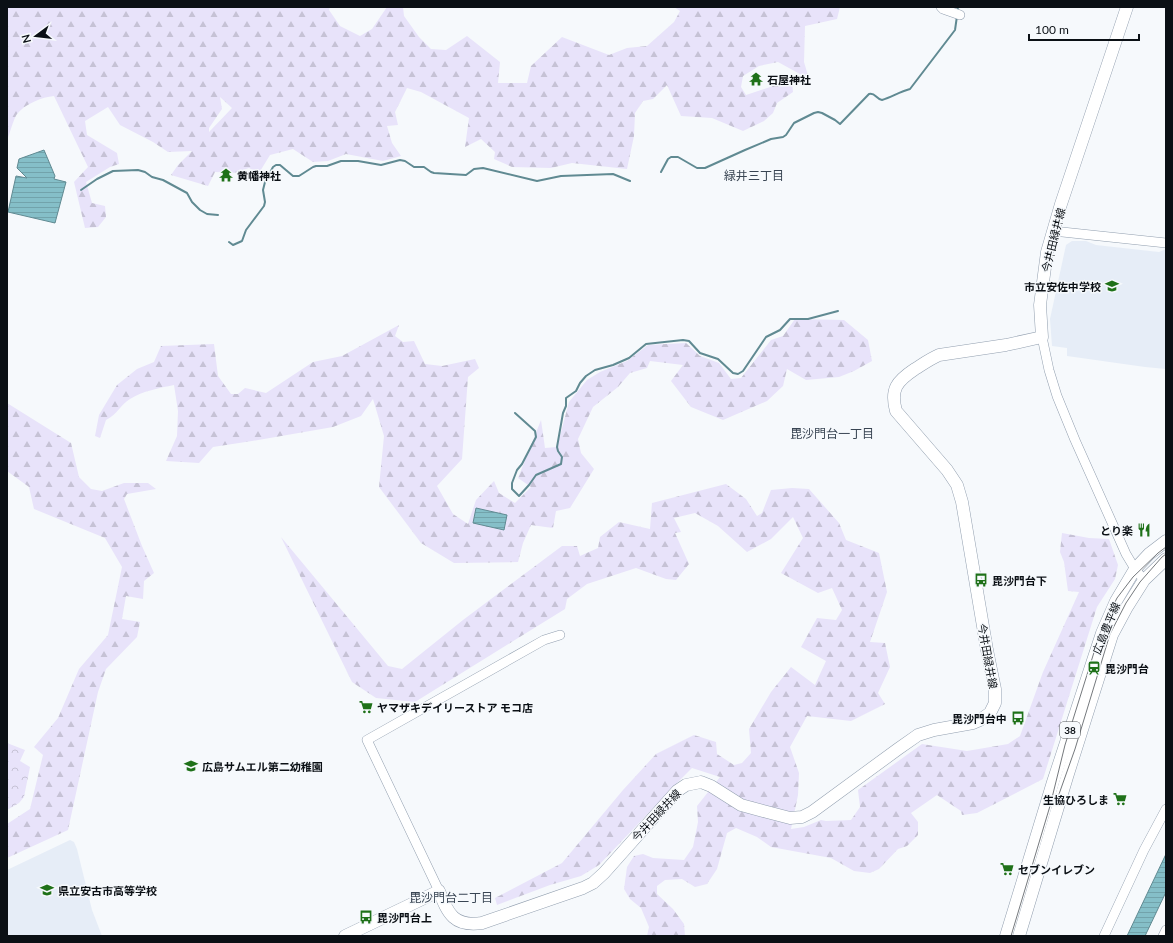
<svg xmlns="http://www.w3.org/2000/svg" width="1173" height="943" font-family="Lato,'Noto Sans JP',sans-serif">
	<defs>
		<pattern id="forest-firs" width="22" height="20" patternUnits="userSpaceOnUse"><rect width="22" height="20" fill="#e8e3fa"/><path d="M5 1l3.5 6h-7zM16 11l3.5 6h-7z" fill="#c6c2d5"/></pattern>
		<pattern id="park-crowns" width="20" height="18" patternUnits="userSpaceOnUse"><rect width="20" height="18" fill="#e8e3fa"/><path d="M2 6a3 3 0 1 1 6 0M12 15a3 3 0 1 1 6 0" fill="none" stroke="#c6c2d5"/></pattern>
		<pattern id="water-rules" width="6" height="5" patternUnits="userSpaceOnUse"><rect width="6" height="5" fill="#85bfc8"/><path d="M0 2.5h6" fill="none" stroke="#72a3ab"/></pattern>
	</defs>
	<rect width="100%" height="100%" fill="#f6f9fc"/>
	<!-- built -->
	<g fill="#e6edf7">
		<path d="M1072 241H1086L1096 245 1159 252 1166 249V369L1145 367 1067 356V348L1052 346 1050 319 1066 245Z"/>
		<path d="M70 840 74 842 77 849 92 910 102 936H7V870Z"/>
	</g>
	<!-- forest -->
	<g fill="url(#forest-firs)" fill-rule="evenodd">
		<path d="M7 7H330L329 10 340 26 360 36 372 29 387 7H403L404 16 419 37 431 49 446 50 467 36 500 62 498 83H527L531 66 562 37 609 55 627 48 647 46 674 22 680 11 674 7H840L837 19 805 26 804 62 809 79 778 62 759 66 743 76 741 87 746 95 776 85 792 83 793 92 777 103 773 113 764 121 743 131 712 118 681 116 667 85 653 99 643 101 635 113 634 136 627 169 572 163 551 168 512 167 494 159 495 152 481 139 465 147 469 118 421 92 407 88 395 112 398 125 387 126 392 143 401 156 383 161 346 154 328 161 313 162 293 149 270 155 259 173 249 168 234 173 215 172 208 186 171 175 178 165 192 151 168 152 153 142 120 125 108 107 85 121 87 135 117 153 119 164 110 167 86 182 92 203 105 206 106 217 98 227 85 228 74 182 88 167 54 96C42 97 25 104 17 114 14 118 9 135 7 141ZM220 97 232 108 209 132V128L222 109Z"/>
		<path d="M795 319 844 320 868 340 872 361 854 371 839 377 806 380 787 369 783 386 767 401 723 420 691 407 671 381 683 365 650 361 647 368 630 373 618 387 593 407 578 439 581 453 594 469 570 508 556 511 553 528 531 525 523 543 518 562 454 563 421 543 379 487 384 436 373 399 361 416 333 427 252 441 213 447 199 463 166 461 177 436 178 411 174 385C159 388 143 391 130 399 121 404 117 415 106 420L100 438 95 436 99 415 117 385 137 369 154 362 161 346 214 344 218 376 231 394H238L245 388 266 393 313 362 342 356 399 325 395 336 403 342 414 341 425 364 442 366 475 359 479 368 468 377 462 459 437 486 453 514 468 524 476 500 494 481 499 493 515 503 531 487 518 478 541 420 545 448 557 447 569 402 587 380 600 372 627 361 648 345 686 343 700 356 719 363 731 379 741 378 771 340 783 336Z"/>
		<path d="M7 403 71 443 79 477 91 489 102 491 124 483H148L156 489 127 494 124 499 142 546 154 573 144 581 143 599 126 596 122 619 140 622 137 637 106 669 98 692 68 830 7 858V824L30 809 43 755 34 747 58 718 79 669 108 635 122 567 105 538 34 509 29 487 7 471Z"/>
		<path d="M726 484 746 499 757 516 762 513 771 490 792 488 809 489 839 523 846 540 879 553 887 592 870 642 885 643 890 667 878 693 885 704 851 721 807 716 790 747 799 773 798 795 791 829 804 827 821 820 826 821 851 820 860 807 858 790 922 744 967 751 1008 744 1020 736 1043 672 1079 592 1068 591 1064 562 1060 552 1062 533 1089 538 1109 539 1118 565 1115 579 1097 607 1043 779 977 813 962 815 961 811 937 795 911 813 918 822V835L907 846 898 849 879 869 870 873 854 871 831 858 771 847 757 837 736 828 727 833 717 869 707 884 695 887 682 879 665 880 657 886V894L673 909 684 924 685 936H647L649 927 641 908 630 899 624 889 627 867 634 856 643 854 653 858 684 860 693 847 698 822 697 806 720 777 692 768 676 784 599 865 581 876 550 885 497 905 495 898 562 863 623 790 656 754 694 735 716 742 717 754 734 765 742 763 751 753 749 729 771 692 791 667 815 685 826 661 801 647 817 618 836 620 842 610 832 588 818 593 781 573 803 538 793 517 771 539 747 552 718 526 695 513 674 518 681 532 675 533 689 564 676 580 666 579 636 568 587 584 567 599 565 609 415 702 376 698 352 682 281 537 388 666 402 669 463 620 562 546H577L580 556 598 548 600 537 619 522 650 529 652 503Z"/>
	</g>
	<!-- park -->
	<path fill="url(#park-crowns)" d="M7 743 25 750 20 761 30 767 24 797 19 803 7 810Z"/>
	<!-- water -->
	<g fill="url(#water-rules)" stroke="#608a92">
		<path d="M44 150 55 176 54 179 66 182 55 223 8 212 16 176 27 178 17 168 19 159Z"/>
		<path d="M476 508 507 515 504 530 473 523Z"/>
		<path d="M1166 854V892L1145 936H1127Z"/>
	</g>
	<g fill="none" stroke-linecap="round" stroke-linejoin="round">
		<!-- stream -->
		<g stroke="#608a92" stroke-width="2">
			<path d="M957 12 958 7"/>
			<path d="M661 172 668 159 671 157H678L697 168H705L745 150 771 139 783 137 786 135 794 123 814 113 818 112 822 113 835 120 840 124 869 94C875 92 876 99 882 100 892 97 899 92 910 89L955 30 957 16"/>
			<path d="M81 190 97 179 113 171 138 170 145 172 152 177 163 180 187 193 192 202 200 210 207 214 218 215"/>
			<path d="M229 242 233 245 242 241 246 230 264 206 265 202 263 190 265 182 273 167 276 165H280L293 176H299L313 167 316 166H327L341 161H358L381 165 400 160 405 161 414 167H424L431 172 434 173 466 175 474 169 483 168 537 181 561 176 613 174 630 181"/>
			<path d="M515 413 535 431 536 437 522 464 517 470 512 483V489L519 496 529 485 536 475 561 464 562 457 558 451 557 447 563 413 566 406V398L576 391 580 383 586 376 595 370 613 365 629 358 646 344 683 340 689 341 700 353 718 359 733 373 738 374 743 371 766 337 780 330 790 319H808L838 311"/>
		</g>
		<!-- minor casing -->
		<g stroke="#929faf" stroke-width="10">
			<g id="minor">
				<path d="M941 7 943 9 960 15"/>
				<path d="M1053 231 1166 243"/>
				<path d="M1042 337 1049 370 1057 396 1075 440 1126 554 1135 569 1144 580"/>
				<path d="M439 891 367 740 544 640 560 635"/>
				<path d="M1104 936 1144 850 1166 809"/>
				<path d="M1163 936 1166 930"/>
			</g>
		</g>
		<!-- major casing -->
		<g stroke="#929faf" stroke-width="13">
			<g id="major">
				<path d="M345 936 439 891C448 914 454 927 482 923L583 888 593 883 604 873 677 791 686 785 701 782 711 786 741 805 767 812 790 818 802 817 812 812 898 749 918 735 934 730 973 723 980 720 990 713 995 703V689L987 650 962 502 957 485 947 470 896 411C890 389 897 381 915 369 923 364 930 359 939 355L1006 345 1042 337 1040 305 1047 252 1061 204 1127 7"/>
				<path d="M1006 936 1053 782 1102 633 1116 601 1135 569 1149 554 1166 541"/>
				<path d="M1019 936 1067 777 1112 635 1127 607 1144 580 1166 559"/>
			</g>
		</g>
		<!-- minor -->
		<use href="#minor" stroke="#fff" stroke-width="9"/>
		<!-- major -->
		<use href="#major" stroke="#fff" stroke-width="12"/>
		<!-- tram -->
		<g stroke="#75797d" stroke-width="1">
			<path d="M1058 797 1075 749 1110 634 1126 603 1140 582 1162 557 1166 554"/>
			<path d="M1011 936 1050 806 1065 745 1101 630 1117 598 1133 577 1158 553 1166 547"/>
		</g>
	</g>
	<!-- icons -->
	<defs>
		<g id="temple-bare" transform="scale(1.08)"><path d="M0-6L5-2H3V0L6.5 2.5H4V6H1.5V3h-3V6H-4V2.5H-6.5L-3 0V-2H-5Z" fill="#1f7119" stroke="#f6f9fc" stroke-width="2.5" paint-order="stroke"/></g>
		<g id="school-bare" transform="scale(1.08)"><path d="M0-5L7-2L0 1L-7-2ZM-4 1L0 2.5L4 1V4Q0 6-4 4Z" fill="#1f7119" stroke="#f6f9fc" stroke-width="2.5" paint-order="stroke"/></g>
		<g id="restaurant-bare" transform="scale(1.08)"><path d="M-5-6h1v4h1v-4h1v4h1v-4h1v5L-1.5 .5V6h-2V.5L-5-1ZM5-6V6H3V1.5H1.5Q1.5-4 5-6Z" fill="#1f7119" stroke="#f6f9fc" stroke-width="2.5" paint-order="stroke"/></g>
		<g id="bus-bare" transform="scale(1.08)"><path d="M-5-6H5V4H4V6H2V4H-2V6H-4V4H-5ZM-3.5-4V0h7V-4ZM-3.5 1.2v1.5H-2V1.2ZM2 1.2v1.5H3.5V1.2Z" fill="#1f7119" stroke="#f6f9fc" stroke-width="2.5" paint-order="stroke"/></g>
		<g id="station-bare" transform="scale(1.08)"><path d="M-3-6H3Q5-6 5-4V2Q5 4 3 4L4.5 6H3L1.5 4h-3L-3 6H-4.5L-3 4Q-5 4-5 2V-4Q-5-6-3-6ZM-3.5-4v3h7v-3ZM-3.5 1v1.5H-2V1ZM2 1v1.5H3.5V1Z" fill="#1f7119" stroke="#f6f9fc" stroke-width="2.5" paint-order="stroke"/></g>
		<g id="supermarket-bare" transform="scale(1.08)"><path d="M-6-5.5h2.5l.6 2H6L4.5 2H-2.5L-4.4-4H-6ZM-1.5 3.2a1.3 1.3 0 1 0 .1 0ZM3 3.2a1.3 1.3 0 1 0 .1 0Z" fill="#1f7119" stroke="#f6f9fc" stroke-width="2.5" paint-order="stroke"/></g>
	</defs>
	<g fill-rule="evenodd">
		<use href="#temple-bare" x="756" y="79"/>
		<use href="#temple-bare" x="226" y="175"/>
		<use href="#school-bare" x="1112" y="286"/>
		<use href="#restaurant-bare" x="1144" y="530"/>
		<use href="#bus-bare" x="981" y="580"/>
		<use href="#station-bare" x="1094" y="668"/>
		<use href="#supermarket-bare" x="366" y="707"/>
		<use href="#bus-bare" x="1018" y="718"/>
		<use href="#school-bare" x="191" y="766"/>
		<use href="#supermarket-bare" x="1120" y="799"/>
		<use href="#supermarket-bare" x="1007" y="869"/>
		<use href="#school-bare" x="47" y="890"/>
		<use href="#bus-bare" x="366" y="917"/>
	</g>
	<g text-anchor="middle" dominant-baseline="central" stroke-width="3" stroke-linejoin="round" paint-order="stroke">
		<!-- shield labels -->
		<rect fill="#f6f9fc" stroke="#52565a" stroke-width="1" x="1060" y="722" width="20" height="16" rx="3"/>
		<g font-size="10" font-weight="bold" fill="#0b1015">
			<text x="1070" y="730">38</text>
		</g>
		<!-- poi labels -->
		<g font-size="11" font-weight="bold" fill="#0b1015" stroke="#f6f9fc" text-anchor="start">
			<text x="767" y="79">石屋神社</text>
			<text x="237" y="175">黄幡神社</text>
			<text x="1101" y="286" text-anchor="end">市立安佐中学校</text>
			<text x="1133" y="530" text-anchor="end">とり楽</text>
			<text x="992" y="580">毘沙門台下</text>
			<text x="1105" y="668">毘沙門台</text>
			<text x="377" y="707">ヤマザキデイリーストア モコ店</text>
			<text x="1007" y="718" text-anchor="end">毘沙門台中</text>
			<text x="202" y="766">広島サムエル第二幼稚園</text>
			<text x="1109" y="799" text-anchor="end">生協ひろしま</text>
			<text x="1018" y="869">セブンイレブン</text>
			<text x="58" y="890">県立安古市高等学校</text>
			<text x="377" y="917">毘沙門台上</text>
		</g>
		<!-- street labels -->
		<g font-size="11" fill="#0b1015" stroke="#f6f9fc">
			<text transform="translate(1053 240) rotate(-76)">今井田緑井線</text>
			<text transform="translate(1106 628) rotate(-68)">広島豊平線</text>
			<text transform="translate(988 656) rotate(80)">今井田緑井線</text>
			<text transform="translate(656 815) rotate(-47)">今井田緑井線</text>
		</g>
		<!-- neighbourhood labels -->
		<g font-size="12" fill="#394553" stroke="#f6f9fc">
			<text x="754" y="175">緑井三丁目</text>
			<text x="832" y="433">毘沙門台一丁目</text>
			<text x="451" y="897">毘沙門台二丁目</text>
		</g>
	</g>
	<!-- border -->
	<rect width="1173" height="943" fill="none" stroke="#0b1015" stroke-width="16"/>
	<!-- north arrow -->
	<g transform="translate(36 36) rotate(255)" stroke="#f6f9fc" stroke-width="3" paint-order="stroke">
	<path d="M0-3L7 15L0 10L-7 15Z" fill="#0b1015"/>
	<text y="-6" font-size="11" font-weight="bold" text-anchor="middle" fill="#0b1015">N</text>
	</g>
	<!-- scale -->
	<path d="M1029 34v6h110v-6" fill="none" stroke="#0b1015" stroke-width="2"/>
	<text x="1035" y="34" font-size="12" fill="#0b1015" stroke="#f6f9fc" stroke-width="3" paint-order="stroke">100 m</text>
</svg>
